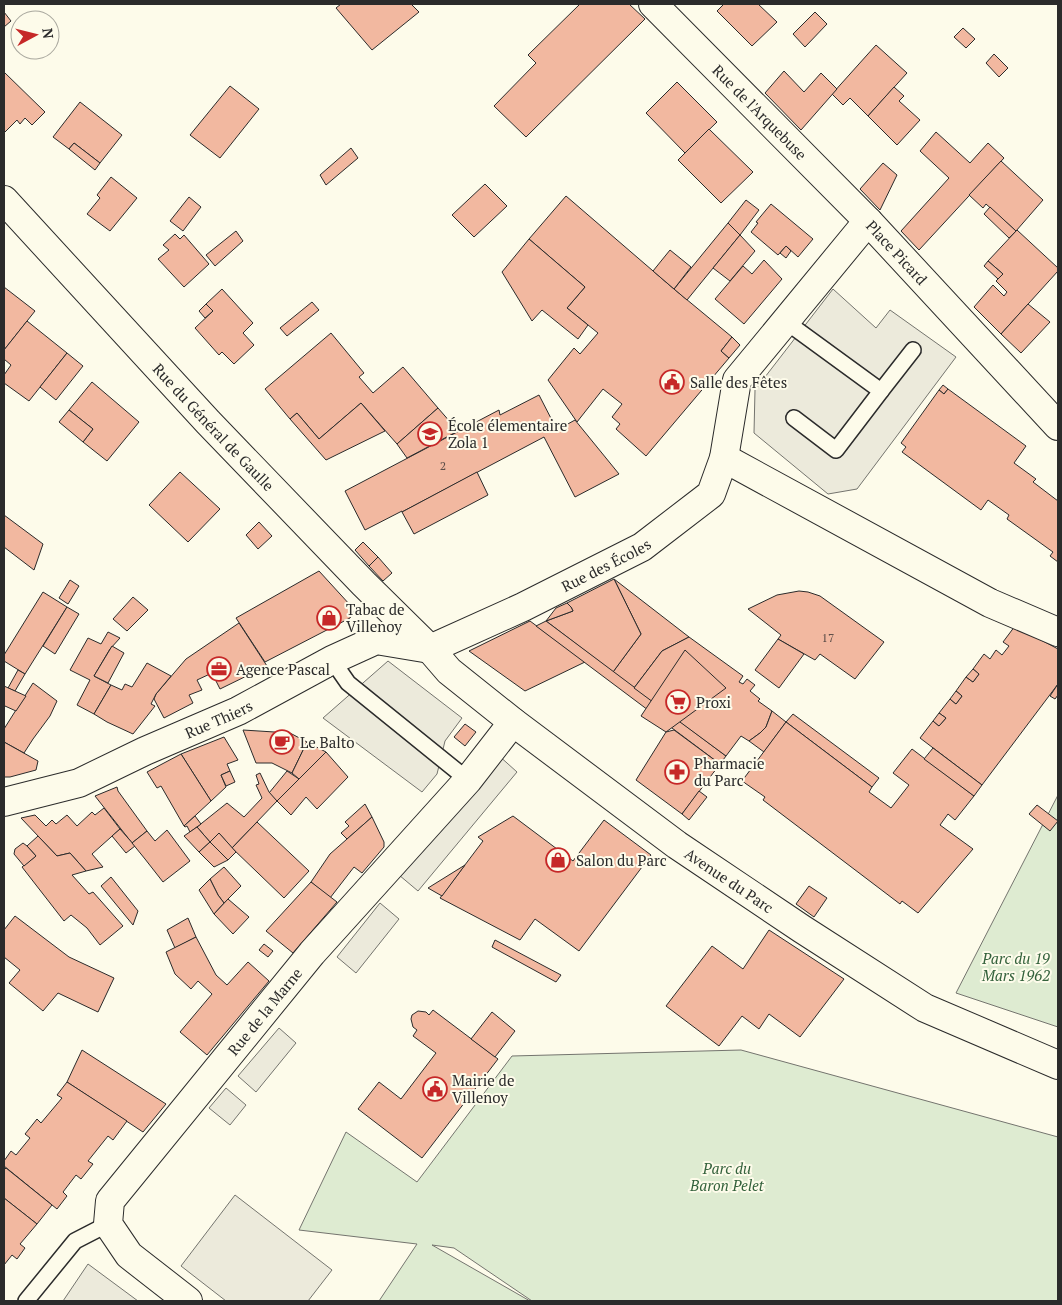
<svg xmlns="http://www.w3.org/2000/svg" width="1062" height="1305" font-family="'PT Serif',serif">
	<rect width="100%" height="100%" fill="#fdfbea"/>
	<!-- green -->
	<g fill="#deebd1" stroke="#74746e">
		<path d="M1058 795V1027L956 993Z"/>
		<path d="M741 1050 1058 1137V1301H532L454 1248 432 1245 530 1301H379L417 1244 299 1230 346 1132 417 1182 512 1056Z"/>
	</g>
	<!-- parking -->
	<g fill="#eceadb" stroke="#74746e">
		<path d="M833 289 876 328 890 310 956 357 857 489 828 494 754 433 755 390Z"/>
		<path d="M388 661 462 718 445 741 437 774 422 792 323 718Z"/>
		<path d="M497 754 517 772 418 891 399 875Z"/>
		<path d="M380 903 399 919 356 973 337 957Z"/>
		<path d="M279 1028 296 1043 256 1092 238 1076Z"/>
		<path d="M226 1088 246 1105 230 1125 209 1108Z"/>
		<path d="M235 1195 332 1270 308 1301H226L181 1266Z"/>
		<path d="M88 1264 138 1301H63Z"/>
	</g>
	<!-- building -->
	<g fill="#f2b8a0" stroke="#2b2b2b">
		<path d="M341 4H411L419 12 372 50 336 8Z"/>
		<path d="M580 4H629L645 19 526 137 494 106 536 63 528 55Z"/>
		<path d="M722 4H758L777 22 752 46 717 11 723 5Z"/>
		<path d="M4 12 11 21 4 27Z"/>
		<path d="M815 12 827 24 805 47 793 34Z"/>
		<path d="M963 28 975 39 966 48 954 37Z"/>
		<path d="M876 45 907 73 868 116 850 98 843 105 832 94Z"/>
		<path d="M994 54 1008 68 999 77 986 63Z"/>
		<path d="M784 71 804 92 821 73 837 89 801 130 765 93Z"/>
		<path d="M4 72 45 112 32 125 25 118 20 124 17 120 4 133Z"/>
		<path d="M677 82 717 122 685 153 646 113Z"/>
		<path d="M230 86 259 109 220 158 190 135Z"/>
		<path d="M894 87 904 96 899 101 920 120 897 145 868 116Z"/>
		<path d="M80 102 122 135 100 163 74 143 69 149 53 137Z"/>
		<path d="M709 129 753 172 721 203 678 160Z"/>
		<path d="M936 132 970 163 988 143 1004 158 919 250 901 231 949 178 920 151Z"/>
		<path d="M74 143 100 163 95 170 69 149Z"/>
		<path d="M351 148 358 158 326 185 320 175Z"/>
		<path d="M1001 161 1043 200 1016 231 986 204 983 208 969 195Z"/>
		<path d="M883 163 897 175 880 210 860 189Z"/>
		<path d="M111 177 137 198 110 231 87 214 100 198 97 195Z"/>
		<path d="M485 184 507 206 474 237 452 215Z"/>
		<path d="M566 196 674 289 732 337 721 351 729 358 646 456 616 429 620 424 612 417 622 404 603 389 577 422 548 380 574 348 580 354 598 333 567 308 585 287 529 239Z"/>
		<path d="M189 197 201 207 183 231 170 221Z"/>
		<path d="M746 200 759 210 740 235 728 223Z"/>
		<path d="M771 204 813 239 798 257 786 246 778 255 751 232 758 223 756 222Z"/>
		<path d="M990 207 1016 231 1009 238 984 214Z"/>
		<path d="M728 223 740 235 687 300 674 289Z"/>
		<path d="M1017 230 1058 268V271L1001 334 974 307 993 285 1004 296 1007 292 996 281 1003 274 988 261Z"/>
		<path d="M236 231 243 241 215 266 206 255Z"/>
		<path d="M175 234 180 239 184 235 209 264 184 287 158 259 169 250 163 245Z"/>
		<path d="M740 235 755 251 730 281 713 268Z"/>
		<path d="M529 239 585 287 567 308 588 325 578 339 542 310 532 321 502 272Z"/>
		<path d="M786 246 791 251 786 258 780 253Z"/>
		<path d="M670 250 691 267 674 289 653 271Z"/>
		<path d="M764 260 782 279 744 324 715 299 743 266 752 274Z"/>
		<path d="M988 261 1003 274 998 279 984 266Z"/>
		<path d="M4 287 35 311 4 350Z"/>
		<path d="M222 289 253 323 243 333 254 345 234 364 222 352 219 355 195 328 213 311 206 304Z"/>
		<path d="M312 302 319 310 287 336 280 328Z"/>
		<path d="M206 304 213 311 205 318 199 311Z"/>
		<path d="M1028 304 1050 322 1021 353 1001 334Z"/>
		<path d="M27 321 67 353 29 401 4 383V375L11 365 4 359V350Z"/>
		<path d="M331 333 364 373 359 377 373 393 403 367 438 408 397 444 361 403 319 439 297 413 290 419 265 389Z"/>
		<path d="M732 337 740 345 729 358 721 351Z"/>
		<path d="M67 353 83 366 56 400 40 387Z"/>
		<path d="M92 382 139 422 107 461 83 442 93 429 69 410Z"/>
		<path d="M943 385 948 389 944 394 939 390Z"/>
		<path d="M948 389 1026 446 1014 463 1036 479 1033 482 1058 501V562L1050 556 1053 552 1007 519 1009 515 988 500 981 510 902 452 906 447 901 443 939 390 944 394Z"/>
		<path d="M539 395 557 430 575 420 619 474 575 497 544 437 402 512V511L365 530 345 491 499 410 500 415Z"/>
		<path d="M361 403 385 431 326 460 290 419 297 413 319 439Z"/>
		<path d="M438 408 458 431 407 458 397 444Z"/>
		<path d="M69 410 93 429 83 442 59 422Z"/>
		<path d="M180 472 220 509 188 542 149 505Z"/>
		<path d="M477 472 488 495 414 534 402 512Z"/>
		<path d="M4 515 43 544 34 570 4 547Z"/>
		<path d="M259 522 272 536 258 549 246 535Z"/>
		<path d="M363 542 378 557 369 566 355 550Z"/>
		<path d="M378 557 392 573 383 581 369 566Z"/>
		<path d="M319 571 351 606 353 612 350 618 265 662 236 618Z"/>
		<path d="M614 579 689 637 662 651 634 688 613 672 641 634Z"/>
		<path d="M614 579 641 634 613 672 546 621 573 611 571 607 567 603Z"/>
		<path d="M70 580 79 586 68 604 59 598Z"/>
		<path d="M799 591 808 592 820 596 884 642 855 679 820 654 815 660 778 639 781 635 748 609 777 595Z"/>
		<path d="M43 592 67 607 25 674 4 661V655Z"/>
		<path d="M133 597 148 610 127 631 113 619Z"/>
		<path d="M567 603 571 607 573 611 546 621 556 608Z"/>
		<path d="M67 607 79 614 55 654 43 646Z"/>
		<path d="M530 621 585 662 525 691 469 651Z"/>
		<path d="M546 621 726 756 720 764 536 626Z"/>
		<path d="M239 623 267 666 220 689 212 673 197 680 202 690 189 695 193 703 164 718 154 699 156 694 186 659Z"/>
		<path d="M1015 626 1058 649V684L982 785 920 738 933 721 939 726 946 718 939 713 950 699 956 704 962 696 956 691 966 677 973 682 979 674 973 669 984 654 990 659 996 650 1002 655 1009 646 1003 642Z"/>
		<path d="M108 632 120 638 110 649 94 676 111 685 94 714 77 705 90 680 70 670 88 638 101 644Z"/>
		<path d="M689 637 743 676 739 682 743 684 747 679 755 685 750 691 760 699 758 701 772 711 766 727 760 733 749 741 741 736 726 756 634 688 662 651Z"/>
		<path d="M778 639 804 654 779 688 755 670Z"/>
		<path d="M112 646 124 653 108 683 94 676Z"/>
		<path d="M685 650 726 688 666 732 641 716Z"/>
		<path d="M147 663 171 676 156 694 151 704 155 706 133 734 107 722 94 714 111 685 122 690 125 684 132 687Z"/>
		<path d="M973 669 979 674 973 682 966 677Z"/>
		<path d="M18 670 25 674 15 691 8 688Z"/>
		<path d="M33 683 57 701 50 716 33 739 24 753 4 742V729Z"/>
		<path d="M1058 684V695L1055 699 1050 696Z"/>
		<path d="M4 686 26 696 16 711 5 706 4 708Z"/>
		<path d="M956 691 962 696 956 704 950 699Z"/>
		<path d="M772 711 786 722 764 752 749 741 760 733 766 727Z"/>
		<path d="M939 713 946 718 939 726 933 721Z"/>
		<path d="M793 714 879 778 872 787 786 722Z"/>
		<path d="M786 722 872 787 869 792 891 808 909 785 893 773 912 749 974 796 955 820 948 814 940 825 973 849 918 913 902 901 900 904 763 800 765 797 742 781Z"/>
		<path d="M465 724 476 732 465 746 454 737Z"/>
		<path d="M243 730 290 733 307 742 292 773 272 763H256Z"/>
		<path d="M674 730 720 764 682 814 636 780 666 732Z"/>
		<path d="M224 737 238 760 227 764 230 771 221 775 226 787 211 801 181 754Z"/>
		<path d="M4 742 38 761 36 770 10 777H4Z"/>
		<path d="M307 742 326 752 299 779 292 773Z"/>
		<path d="M933 748 982 785 974 796 924 759Z"/>
		<path d="M326 752 348 777 317 809 306 797 291 815 277 801Z"/>
		<path d="M181 754 211 801 184 826 161 786 157 788 147 772Z"/>
		<path d="M230 771 235 782 226 786 221 775Z"/>
		<path d="M287 771 299 779 277 801 269 793Z"/>
		<path d="M260 773 269 792 277 801 232 848 219 833 210 842 197 827 227 803 244 817 262 798 256 785 259 784 256 775Z"/>
		<path d="M117 787 118 791 147 831 132 843 95 796Z"/>
		<path d="M699 791 707 797 689 820 682 814Z"/>
		<path d="M365 804 372 817 347 839 341 833 349 826 345 822Z"/>
		<path d="M1037 805 1058 821 1050 831 1029 814Z"/>
		<path d="M104 808 120 829 92 854 103 867 86 871 70 853 57 856 21 818 35 815 46 826 52 820 56 824 67 815 77 826 92 812 95 815Z"/>
		<path d="M195 816 201 824 190 832 187 826 185 827 184 826Z"/>
		<path d="M513 816 573 861 604 820 651 855 579 951 535 919 520 940 440 898 483 841 478 837Z"/>
		<path d="M372 817 384 842V847L362 873 354 867 330 898 311 882 330 854Z"/>
		<path d="M257 822 309 871 284 898 232 848Z"/>
		<path d="M197 827 210 842 199 852 184 836Z"/>
		<path d="M120 829 135 846 126 853 112 836Z"/>
		<path d="M167 830 190 861 163 882 145 859 132 843 147 831 155 841Z"/>
		<path d="M219 833 236 852 228 860 210 842Z"/>
		<path d="M38 836 57 856 70 853 86 871 72 875 89 894 93 892 123 926 100 945 87 928 71 915 64 921 22 867 36 856 27 846Z"/>
		<path d="M210 842 228 860 214 867 199 852Z"/>
		<path d="M23 843 27 846 36 856 24 866 14 854 15 849Z"/>
		<path d="M465 865 442 896 428 888Z"/>
		<path d="M224 867 241 886 224 903 218 895 210 879Z"/>
		<path d="M111 877 138 911 133 925 101 886Z"/>
		<path d="M210 879 218 895 224 903 214 914 199 890Z"/>
		<path d="M311 882 337 902 293 953 266 931Z"/>
		<path d="M809 886 827 898 814 917 796 904Z"/>
		<path d="M228 899 249 917 233 934 214 914Z"/>
		<path d="M15 916 69 957 114 978 98 1012 58 993 43 1011 9 983 20 970 4 957V930Z"/>
		<path d="M188 918 196 937 175 948 167 930Z"/>
		<path d="M769 930 844 979 800 1037 769 1014 759 1029 742 1016 719 1046 666 1006 712 946 743 969Z"/>
		<path d="M196 937 216 975 227 985 248 962 269 981 207 1055 180 1032 212 994 198 981 191 989 175 974 166 952Z"/>
		<path d="M495 940 561 975 556 982 492 947Z"/>
		<path d="M264 944 273 951 268 957 259 950Z"/>
		<path d="M433 1010 498 1059 422 1158 358 1109 379 1082 401 1099 436 1053 413 1036 417 1030 413 1027 411 1019 412 1015 418 1011 426 1012 429 1015Z"/>
		<path d="M492 1012 515 1031 495 1057 471 1039Z"/>
		<path d="M82 1050 166 1104 143 1132 67 1082Z"/>
		<path d="M67 1082 127 1121 113 1140 108 1136 88 1161 93 1164 81 1179 76 1175 63 1192 67 1196 57 1209 4 1166V1161L11 1151 16 1155 30 1138 25 1134 37 1119 41 1123 62 1098 57 1095Z"/>
		<path d="M6 1168 52 1205 37 1224 4 1198V1170Z"/>
		<path d="M4 1198 37 1224 20 1244 25 1248 17 1259 12 1255 4 1265Z"/>
	</g>
	<g fill="none" stroke-linecap="round" stroke-linejoin="round">
		<!-- lane casing -->
		<g stroke="#2b2b2b" stroke-width="18">
			<g id="lane">
				<path d="M785 321 881 391 836 450 794 418"/>
				<path d="M881 391 913 350"/>
				<path d="M332 660 348 683 468 780"/>
				<path d="M26 1301 75 1241 108 1224"/>
			</g>
		</g>
		<!-- street casing -->
		<g stroke="#2b2b2b" stroke-width="30">
			<g id="street">
				<path id="s1" d="M653 4 868 221 1058 426"/>
				<path id="s2" d="M4 200 208 422 364 584 430 649 449 671 513 722 677 845 802 929 925 1008 1058 1065"/>
				<path d="M724 458 990 603 1058 632"/>
				<path id="s3" d="M430 649 523 607 642 547 711 494 724 458 737 380 868 221"/>
				<path id="s4" d="M4 802 79 783 145 751 238 711 332 660 376 640 430 649"/>
				<path id="s5" d="M188 1301 129 1255 108 1224 110 1201 312 953 468 780 513 722"/>
			</g>
		</g>
		<!-- lane -->
		<use href="#lane" stroke="#fdfbea" stroke-width="15"/>
		<!-- street -->
		<use href="#street" stroke="#fdfbea" stroke-width="28"/>
	</g>
	<!-- icons -->
	<defs>
		<g id="civic-ring" transform="scale(1.25)"><circle r="9.5" fill="#fdfbea" stroke="#c62828" stroke-width="1.5"/><path d="M-.6-6.5H3V-4.5H.6V-3L4-1V1h2V6H-6V1h2V-1L-.6-3ZM-1.2 2.5V6h2.4V2.5Z" fill="#c62828"/></g>
		<g id="school-ring" transform="scale(1.25)"><circle r="9.5" fill="#fdfbea" stroke="#c62828" stroke-width="1.5"/><path d="M0-5L7-2L0 1L-7-2ZM-4 1L0 2.5L4 1V4Q0 6-4 4Z" fill="#c62828"/></g>
		<g id="shop-ring" transform="scale(1.25)"><circle r="9.5" fill="#fdfbea" stroke="#c62828" stroke-width="1.5"/><path d="M-5-2.5h2.3a2.7 3.5 0 0 1 5.4 0H5L5.5 6h-11ZM-1.5-2.5h3a1.5 2.3 0 0 0-3 0Z" fill="#c62828"/></g>
		<g id="office-ring" transform="scale(1.25)"><circle r="9.5" fill="#fdfbea" stroke="#c62828" stroke-width="1.5"/><path d="M-6-3h4V-5.5h4V-3h4V5H-6ZM-1-4.5V-3h2v-1.5ZM-6 0V1H6V0Z" fill="#c62828"/></g>
		<g id="supermarket-ring" transform="scale(1.25)"><circle r="9.5" fill="#fdfbea" stroke="#c62828" stroke-width="1.5"/><path d="M-6-5.5h2.5l.6 2H6L4.5 2H-2.5L-4.4-4H-6ZM-1.5 3.2a1.3 1.3 0 1 0 .1 0ZM3 3.2a1.3 1.3 0 1 0 .1 0Z" fill="#c62828"/></g>
		<g id="cafe-ring" transform="scale(1.25)"><circle r="9.5" fill="#fdfbea" stroke="#c62828" stroke-width="1.5"/><path d="M-5.5-4.5H6V0H3Q3 3.5 0 3.5H-2.5Q-5.5 3.5-5.5 0ZM3-3.2v2h1.7v-2ZM-6 4.5H4V6H-6Z" fill="#c62828"/></g>
		<g id="pharmacy-ring" transform="scale(1.25)"><circle r="9.5" fill="#fdfbea" stroke="#c62828" stroke-width="1.5"/><path d="M-2-6h4v4h4v4h-4v4h-4v-4h-4v-4h4Z" fill="#c62828"/></g>
	</defs>
	<g fill-rule="evenodd">
		<use href="#civic-ring" x="672" y="382"/>
		<use href="#school-ring" x="430" y="434"/>
		<use href="#shop-ring" x="329" y="618"/>
		<use href="#office-ring" x="219" y="669"/>
		<use href="#supermarket-ring" x="678" y="702"/>
		<use href="#cafe-ring" x="282" y="742"/>
		<use href="#pharmacy-ring" x="677" y="772"/>
		<use href="#shop-ring" x="558" y="860"/>
		<use href="#civic-ring" x="435" y="1089"/>
	</g>
	<g text-anchor="middle" dominant-baseline="central" stroke-width="4" stroke-linejoin="round" paint-order="stroke">
		<!-- number labels -->
		<g font-size="12" fill="#5d4e48">
			<text x="443" y="465">2</text>
			<text x="828" y="637">17</text>
		</g>
		<!-- street labels -->
		<g font-size="15" fill="#2b2b2b" stroke="#fdfbea">
			<text stroke="none"><textPath href="#s1" startOffset="152">Rue de l'Arquebuse</textPath></text>
			<text stroke="none"><textPath href="#s1" startOffset="348">Place Picard</textPath></text>
			<text stroke="none"><textPath href="#s2" startOffset="309">Rue du Général de Gaulle</textPath></text>
			<text stroke="none"><textPath href="#s3" startOffset="195">Rue des Écoles</textPath></text>
			<text stroke="none"><textPath href="#s4" startOffset="231">Rue Thiers</textPath></text>
			<text stroke="none"><textPath href="#s2" startOffset="998">Avenue du Parc</textPath></text>
			<text stroke="none"><textPath href="#s5" startOffset="380">Rue de la Marne</textPath></text>
		</g>
		<!-- poi labels -->
		<g font-size="15" fill="#2b2b2b" stroke="#fdfbea" text-anchor="start">
			<text x="690" y="382">Salle des Fêtes</text>
			<text x="448" y="425">École élementaire<tspan x="448" dy="17">Zola 1</tspan></text>
			<text x="346" y="609">Tabac de<tspan x="346" dy="17">Villenoy</tspan></text>
			<text x="236" y="669">Agence Pascal</text>
			<text x="696" y="702">Proxi</text>
			<text x="300" y="742">Le Balto</text>
			<text x="694" y="763">Pharmacie<tspan x="694" dy="17">du Parc</tspan></text>
			<text x="576" y="860">Salon du Parc</text>
			<text x="452" y="1080">Mairie de<tspan x="452" dy="17">Villenoy</tspan></text>
		</g>
		<!-- park labels -->
		<g font-size="15" font-style="italic" fill="#34623c" stroke="#fdfbea">
			<text x="1016" y="958">Parc du 19<tspan x="1016" dy="17">Mars 1962</tspan></text>
			<text x="727" y="1168">Parc du<tspan x="727" dy="17">Baron Pelet</tspan></text>
		</g>
	</g>
	<!-- border -->
	<rect width="1062" height="1305" fill="none" stroke="#2b2b2b" stroke-width="10"/>
	<!-- north arrow -->
	<g transform="translate(35 35) rotate(83)"><circle r="24" fill="#fdfbea" stroke="#a9a89e"/>
	<path d="M0-4L9 19L0 12L-9 19Z" fill="#c62828"/>
	<text y="-8" font-size="14" font-weight="bold" text-anchor="middle" fill="#2b2b2b">N</text>
	</g>
</svg>
